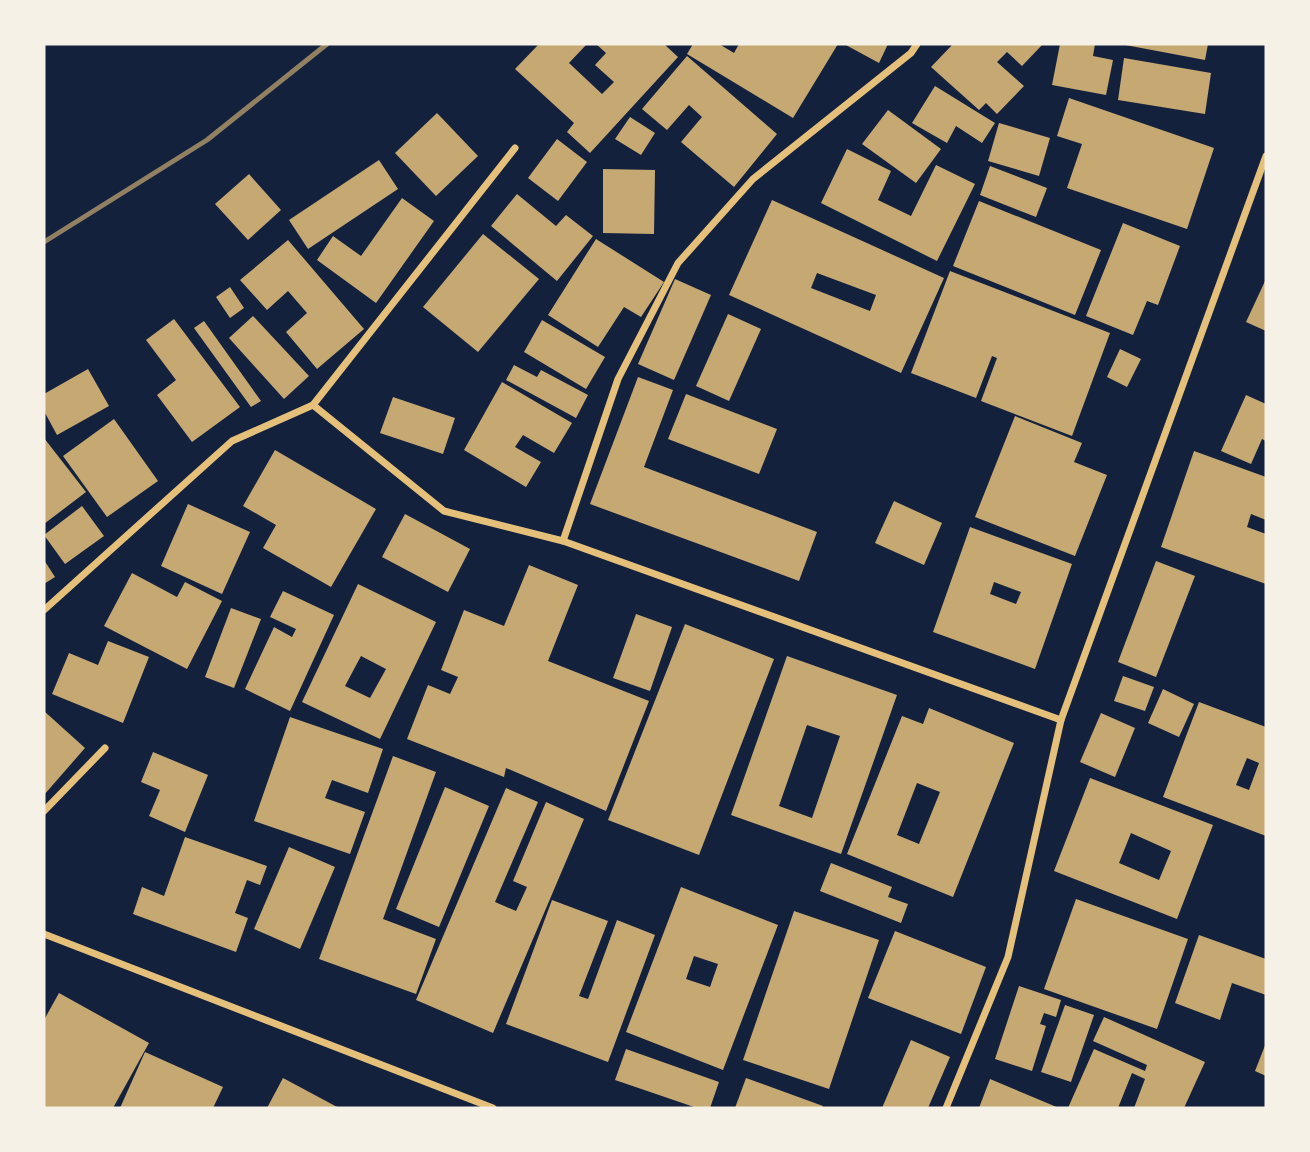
<svg xmlns="http://www.w3.org/2000/svg" width="1310" height="1152" font-family="'Playfair Display',serif">
	<rect width="100%" height="100%" fill="#14213d"/>
	<!-- building -->
	<g fill="#c6a872" fill-rule="evenodd">
		<path d="M539 44H587L569 63 602 94 614 82 595 65 606 53 596 44H664L678 57 590 153 567 132 574 123 515 69Z"/>
		<path d="M693 44H719L734 53 739 44H838L793 118 687 54Z"/>
		<path d="M844 44H888L879 63Z"/>
		<path d="M953 44H1043L1022 66 1007 52 997 62 1024 86 997 114 986 103 979 110 931 67Z"/>
		<path d="M1060 44H1095L1093 56 1113 60 1106 95 1052 85Z"/>
		<path d="M1120 44H1208L1205 60Z"/>
		<path d="M687 56 777 134 734 187 681 142 702 117 689 105 667 130 642 109Z"/>
		<path d="M1124 58 1211 73 1205 114 1118 100Z"/>
		<path d="M935 86 995 123 982 143 956 126 947 143 912 123Z"/>
		<path d="M1069 98 1214 148 1187 229 1067 188 1082 144 1057 136Z"/>
		<path d="M888 110 941 149 916 183 862 144Z"/>
		<path d="M437 113 478 156 436 196 395 153Z"/>
		<path d="M630 117 655 133 641 155 615 139Z"/>
		<path d="M999 123 1050 138 1039 176 988 161Z"/>
		<path d="M557 139 587 162 558 201 528 178Z"/>
		<path d="M847 149 891 171 878 200 911 216 936 165 975 184 937 261 821 203Z"/>
		<path d="M379 160 398 189 308 249 289 220Z"/>
		<path d="M990 166 1047 188 1036 217 980 195Z"/>
		<path d="M603 169 655 170 654 234 603 233Z"/>
		<path d="M249 174 281 210 248 240 215 204Z"/>
		<path d="M517 194 556 226 566 215 593 236 557 281 491 226Z"/>
		<path d="M402 198 434 221 376 303 317 260 333 236 361 256Z"/>
		<path d="M772 200 944 278 901 373 729 295ZM817 273 876 295 870 311 811 288Z"/>
		<path d="M979 201 1101 250 1075 315 953 266Z"/>
		<path d="M1123 223 1180 246 1158 305 1147 301 1133 335 1086 316Z"/>
		<path d="M483 234 539 279 478 352 423 307Z"/>
		<path d="M596 239 664 282 641 317 624 307 598 347 548 315Z"/>
		<path d="M288 240 364 329 317 369 286 332 307 313 288 291 267 310 240 280Z"/>
		<path d="M950 271 1110 333 1072 436 981 401 997 358 992 356 976 398 911 373Z"/>
		<path d="M675 279 711 295 674 380 638 364Z"/>
		<path d="M1266 279V331L1246 322Z"/>
		<path d="M230 287 244 308 230 318 216 297Z"/>
		<path d="M728 314 761 329 729 401 696 386Z"/>
		<path d="M253 316 309 376 284 399 229 338Z"/>
		<path d="M174 319 240 407 192 442 157 395 176 380 146 340Z"/>
		<path d="M542 320 605 357 586 389 524 352Z"/>
		<path d="M204 321 261 401 251 407 194 328Z"/>
		<path d="M1120 349 1141 359 1127 387 1107 377Z"/>
		<path d="M514 365 537 377 541 370 588 395 576 418 506 380Z"/>
		<path d="M88 369 109 406 57 435 44 411V394Z"/>
		<path d="M638 377 673 390 644 467 817 532 799 581 590 504Z"/>
		<path d="M502 382 572 423 554 453 523 435 515 447 541 462 526 487 464 450Z"/>
		<path d="M686 394 777 429 759 474 668 439Z"/>
		<path d="M1246 395 1266 404V441L1262 439 1251 464 1221 451Z"/>
		<path d="M393 397 455 418 443 454 380 433Z"/>
		<path d="M1015 416 1082 443 1074 462 1107 475 1075 556 975 517Z"/>
		<path d="M114 419 158 481 107 517 63 456Z"/>
		<path d="M44 438 86 492 44 524Z"/>
		<path d="M275 450 376 509 331 587 263 548 276 525 243 506Z"/>
		<path d="M1194 451 1266 477V520L1251 514 1247 527 1266 534V584L1161 547Z"/>
		<path d="M894 501 942 523 924 565 875 543Z"/>
		<path d="M188 504 250 532 222 594 161 566Z"/>
		<path d="M82 506 104 536 65 564 44 535Z"/>
		<path d="M405 514 470 549 448 592 382 557Z"/>
		<path d="M970 527 1072 564 1035 669 933 632ZM994 582 1021 592 1016 604 990 594Z"/>
		<path d="M44 560 55 577 44 584Z"/>
		<path d="M1156 561 1195 576 1156 677 1118 662Z"/>
		<path d="M529 565 578 585 548 661 649 701 606 811 506 768 504 777 407 739 428 685 450 694 458 677 441 670 464 610 504 626Z"/>
		<path d="M132 573 177 597 185 582 222 601 187 669 104 626Z"/>
		<path d="M358 584 436 622 380 739 302 702ZM361 656 386 669 370 698 345 686Z"/>
		<path d="M283 591 334 615 290 711 245 689 274 627 292 637 296 629 270 617Z"/>
		<path d="M231 608 261 619 234 688 205 677Z"/>
		<path d="M636 614 672 627 650 691 613 678Z"/>
		<path d="M685 624 774 659 699 855 608 820Z"/>
		<path d="M108 641 149 657 123 723 52 694 69 653 98 665Z"/>
		<path d="M787 656 897 695 841 854 731 815ZM807 725 840 736 812 818 779 806Z"/>
		<path d="M1123 676 1154 687 1145 711 1114 701Z"/>
		<path d="M1163 689 1194 704 1179 737 1148 723Z"/>
		<path d="M1199 702 1266 727V836L1163 797ZM1247 758 1259 763 1249 790 1236 785Z"/>
		<path d="M929 708 1014 743 953 897 847 854 902 716 923 724ZM917 783 940 792 919 844 897 835Z"/>
		<path d="M44 711 85 748 44 795Z"/>
		<path d="M1101 713 1135 728 1115 777 1080 762Z"/>
		<path d="M290 717 383 749 368 793 332 780 325 798 365 812 350 854 254 821Z"/>
		<path d="M153 752 208 775 185 832 149 816 160 790 141 782Z"/>
		<path d="M393 756 436 772 383 919 436 939 416 994 319 959Z"/>
		<path d="M1090 778 1213 825 1177 919 1054 871ZM1131 833 1171 851 1159 880 1119 863Z"/>
		<path d="M445 787 489 806 439 927 396 909Z"/>
		<path d="M506 788 538 802 495 902 516 911 527 887 513 881 546 802 584 819 493 1033 416 1000Z"/>
		<path d="M185 837 267 866 260 885 247 880 235 913 248 918 236 952 133 914 142 887 164 896Z"/>
		<path d="M289 847 335 867 300 949 254 929Z"/>
		<path d="M831 863 892 887 888 897 908 904 901 923 820 891Z"/>
		<path d="M681 887 778 925 723 1070 626 1032ZM694 956 718 964 710 987 686 979Z"/>
		<path d="M1076 899 1188 939 1157 1029 1044 989Z"/>
		<path d="M552 900 608 921 579 996 588 999 617 920 655 935 608 1062 506 1024Z"/>
		<path d="M794 911 879 940 829 1089 743 1060Z"/>
		<path d="M895 931 986 967 961 1034 868 998Z"/>
		<path d="M1199 935 1266 959V995L1232 983 1220 1020 1175 1003Z"/>
		<path d="M1019 986 1061 1000 1056 1017 1044 1013 1040 1024 1046 1026 1032 1071 995 1059Z"/>
		<path d="M59 993 149 1043 113 1108H44V1020Z"/>
		<path d="M1065 1005 1094 1015 1071 1082 1041 1072Z"/>
		<path d="M1104 1017 1205 1062 1184 1108H1134L1145 1079 1132 1073 1118 1108H1068L1094 1049 1145 1071 1147 1065 1093 1041Z"/>
		<path d="M911 1040 950 1057 928 1108H882Z"/>
		<path d="M1266 1043V1076L1255 1071Z"/>
		<path d="M626 1049 719 1082 710 1108H697L615 1080Z"/>
		<path d="M145 1052 223 1087 213 1108H120Z"/>
		<path d="M283 1078 339 1108H267Z"/>
		<path d="M746 1078 823 1106 822 1108H735Z"/>
		<path d="M990 1079 1059 1108H979Z"/>
	</g>
	<g fill="none" stroke-linecap="round" stroke-linejoin="round">
		<!-- minor -->
		<g stroke="#e5c07b" stroke-width="7">
			<path d="M313 405 444 511 563 541 1061 720"/>
			<path d="M563 541 618 379 678 263 753 179 911 53 917 44"/>
			<path d="M44 610 232 441 313 405 515 148"/>
			<path d="M44 811 105 748"/>
			<path d="M44 934 493 1108"/>
			<path d="M946 1108 1008 957 1061 720 1266 156"/>
		</g>
		<!-- rail -->
		<path stroke="#918062" stroke-width="5" d="M44 242 207 140 327 44"/>
	</g>
	<!-- border -->
	<rect width="1310" height="1152" fill="none" stroke="#f6f1e7" stroke-width="91"/>
</svg>
